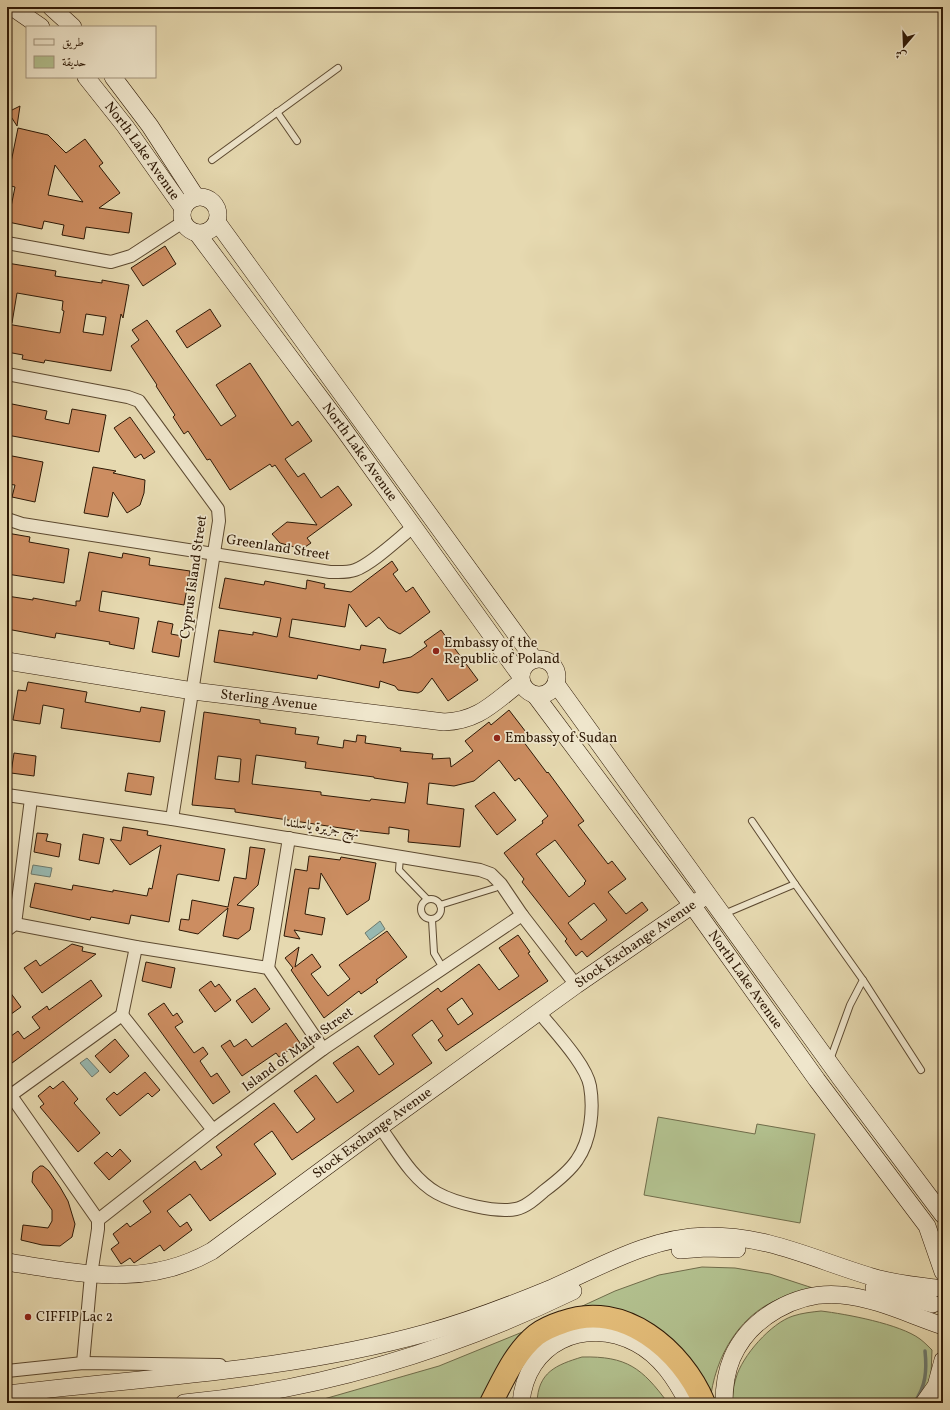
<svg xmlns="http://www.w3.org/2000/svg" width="950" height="1410" font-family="Vollkorn,Amiri,serif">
	<rect width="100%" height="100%" fill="#e6d9b0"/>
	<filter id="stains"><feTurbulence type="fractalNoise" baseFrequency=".005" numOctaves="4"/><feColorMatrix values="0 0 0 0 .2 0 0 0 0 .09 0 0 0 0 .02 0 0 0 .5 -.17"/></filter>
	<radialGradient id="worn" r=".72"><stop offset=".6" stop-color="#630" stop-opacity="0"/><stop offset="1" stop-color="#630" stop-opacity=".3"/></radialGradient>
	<!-- green -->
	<g fill="#b2c08e" stroke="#706c4a">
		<path d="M658 1117 755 1134 757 1124 815 1134 800 1223 644 1195Z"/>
		<path d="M702 1267 735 1268 770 1274 828 1293C815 1294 800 1293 788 1296 741 1309 714 1357 710 1403L697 1381 577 1316 484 1403H310L439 1366 552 1320 615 1291 659 1275Z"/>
		<path d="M821 1311C846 1314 900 1324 920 1339 924 1342 928 1346 932 1350L931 1375 921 1403H732C733 1395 733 1386 736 1378 742 1356 771 1323 793 1316 802 1313 812 1312 821 1311Z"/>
		<path d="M582 1357C627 1356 642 1368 668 1403H537C538 1372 556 1365 582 1357Z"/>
	</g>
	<!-- water -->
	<g fill="#97b9b2" stroke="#6d796d">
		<path d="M33 865 52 868 50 877 31 874Z"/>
		<path d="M380 921 385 929 370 940 365 933Z"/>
		<path d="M87 1058 99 1071 92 1077 80 1063Z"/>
	</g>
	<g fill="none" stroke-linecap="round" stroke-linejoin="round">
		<!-- stream -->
		<path stroke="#6d796d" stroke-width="3.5" d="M914 1403C926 1387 927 1370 925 1351"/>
	</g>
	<!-- building -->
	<g fill="#cc8d61" stroke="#2e1906" fill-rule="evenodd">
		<path d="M20 106 17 126 8 112Z"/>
		<path d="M18 128 48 135 66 153 85 139 103 163 99 166 120 193 99 208 132 213 129 233 86 227 84 239 62 235 64 225 44 221 42 229 8 222 15 187 7 185V182ZM55 165 83 202 48 195Z"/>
		<path d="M165 246 176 264 143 286 131 268Z"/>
		<path d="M7 263 56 271 55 276 102 283V280L129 285 123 318 121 314 111 371 45 360 44 363 22 359 23 355 7 352V324L60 333 64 311 62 310 63 301 17 293 12 323 7 322ZM86 314 106 317 103 335 83 332Z"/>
		<path d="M210 309 221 326 187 348 176 331Z"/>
		<path d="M147 320 221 426 236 416 216 385 250 363 292 426 298 421 312 441 285 459 298 477 304 473 321 498 338 486 352 505 307 538 311 543 302 549 280 543 272 534 287 522 317 525 275 465 272 467 270 464 230 490 210 459 207 460 188 431 184 434 173 417 175 415 156 386 157 385 131 346 139 340 132 330Z"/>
		<path d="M7 403 47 411 45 419 69 424 72 409 106 415 99 452 7 435Z"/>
		<path d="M130 417 155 452 144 459 141 454 135 458 114 428Z"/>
		<path d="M7 455 43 462 35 502 12 497 15 485 7 484Z"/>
		<path d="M93 467 116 471 113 473 145 480 144 493 140 505 127 513 113 492 108 517 84 513Z"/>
		<path d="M7 533 30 537 29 542 69 549 64 583 7 574Z"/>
		<path d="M89 552 122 558 123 553 150 558 149 565 190 571 184 605 102 591 99 611 139 618 134 649 109 644 110 642 56 633 55 638 7 629V596L33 600V598L76 606V601H80Z"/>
		<path d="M392 561 398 570 393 574 406 592 413 587 430 612 400 634 388 628 379 617 366 627 349 604 345 627 292 619 289 637 360 650 361 645 386 649 383 663 411 657 427 646 424 642 441 630 478 680 448 701 432 678 422 691 418 693 398 690 395 686 380 681 379 688 318 675 317 679 214 662 219 630 253 635V632L277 637 281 618 219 608 225 578 264 585 265 581 306 589 307 580 325 584 324 588 351 592Z"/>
		<path d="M158 621 173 624 171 634 182 636 179 657 152 652Z"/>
		<path d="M28 682 87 692 85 702 140 712 141 707 165 711 160 742 61 728 64 709 43 705 40 724 13 720 18 690 26 691Z"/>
		<path d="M509 710 529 736 523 741 547 773 548 772 584 821 578 825 608 864 612 861 626 879 608 892 626 914 642 902 648 910 587 957 582 951 576 956 565 941 567 939 522 882 524 879 504 853 543 823 542 821 548 816 519 778 515 781 499 760 474 781 454 786 429 783 427 804 464 809 460 847 408 842 409 830 389 827V834L354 830 235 812V809L192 805 204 712 260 720V723L296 728 295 734 319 737 317 744 343 748 344 740 356 742 357 735 366 736 365 743 401 748 400 751 433 754 432 759 450 758 451 767 473 751 465 741 489 722 491 725ZM256 755 306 762 305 768 374 777V778L408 783 405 803 371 799 370 801 321 795V792L252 784ZM218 756 241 759 239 782 215 779ZM555 840 586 881 584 883 585 884 569 897 536 854ZM594 903 607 920 581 940 568 923Z"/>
		<path d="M14 753 36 756 34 776 11 773Z"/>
		<path d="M128 773 154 777 151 795 125 791Z"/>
		<path d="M494 792 516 820 497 835 475 806Z"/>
		<path d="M123 827 148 831 147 835 225 849 219 881 179 874 177 875 169 922 131 915 129 924 91 917 90 920 30 907 35 883 72 890 73 885 113 892V890L147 896 149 888 152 889 161 845 130 865 110 839 121 841Z"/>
		<path d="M37 833 48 834 46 841 61 844 59 857 34 852Z"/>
		<path d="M83 834 104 838 99 864 79 860Z"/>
		<path d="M250 847 265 849 258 885 237 905 254 908 250 930 238 939 223 936 228 908 198 934 179 930 181 919 189 920 192 900 228 907 234 877 246 879Z"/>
		<path d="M309 856 340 860 341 857 376 863 369 900 347 915 321 873 319 889 309 888 305 914 325 918 322 935 294 930 300 939 284 936 295 869 307 871Z"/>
		<path d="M387 931 407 957 376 980 378 982 361 994 359 991 324 1018 291 970 293 968 285 958 299 947 295 967 312 954 321 967 311 974 328 996 350 979 339 965Z"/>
		<path d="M518 935 530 952 528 953 548 981 446 1051 438 1040 443 1036 432 1020 412 1035 432 1063 292 1160 272 1131 254 1144 276 1174 210 1221 190 1194 167 1211 180 1227 187 1222 192 1230 164 1251 160 1245 134 1263 130 1258 121 1264 111 1249 119 1243 113 1234 127 1223 130 1227 151 1212 143 1201 195 1161 201 1170 222 1155 216 1147 274 1103 297 1133 315 1119 294 1091 316 1075 337 1103 354 1091 333 1063 358 1046 379 1075 394 1064 374 1036 438 988 441 992 479 964 499 990 519 976 499 948ZM462 998 473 1014 458 1025 447 1009Z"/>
		<path d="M72 944 83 947 82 951 96 954 42 993 24 968 36 960 40 966Z"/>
		<path d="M146 962 175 968 171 988 142 981Z"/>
		<path d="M91 980 102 996 12 1063 7 1057V1039L18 1031 24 1039 40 1028 32 1017 47 1006 49 1010Z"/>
		<path d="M211 981 215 987 219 984 231 1000 215 1012 199 990Z"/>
		<path d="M7 988 21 1007 7 1017Z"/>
		<path d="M255 988 270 1009 252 1023 236 1001Z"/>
		<path d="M164 1003 173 1016 177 1013 183 1022 175 1027 194 1053 203 1047 208 1054 200 1061 211 1077 217 1073 230 1092 213 1104 148 1014Z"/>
		<path d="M286 1023 300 1043 279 1057 276 1053 242 1076 221 1046 230 1040 234 1047 246 1039 252 1047Z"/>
		<path d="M115 1039 129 1056 110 1073 95 1056Z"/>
		<path d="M145 1072 160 1090 152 1097 148 1093 120 1116 106 1099 114 1092 117 1095Z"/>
		<path d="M63 1081 78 1099 74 1103 100 1133 78 1152 40 1107 44 1104 38 1096 50 1086 53 1089Z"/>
		<path d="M120 1149 131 1161 109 1180 94 1163 107 1152 112 1157Z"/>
		<path d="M40 1166H43L49 1171 60 1187 68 1201 75 1224 72 1237 60 1246 42 1245 21 1240 23 1225 48 1228 52 1221V1210L32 1182 33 1172Z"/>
	</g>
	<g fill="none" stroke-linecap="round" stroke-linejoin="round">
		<!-- lane casing -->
		<g stroke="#5c4930" stroke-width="8">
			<g id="lane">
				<path d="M277 112 297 141"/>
				<path d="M212 160 338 68"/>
				<path d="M752 821 795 884"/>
				<path d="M400 857 399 870 427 899"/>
				<circle cx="431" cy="909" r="10"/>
				<path d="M440 905 495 888 501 884"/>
				<path d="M724 914 795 884 863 980 850 1005 830 1060"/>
				<path d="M432 920 434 953 443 968"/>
				<path d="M863 980 921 1070"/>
			</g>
		</g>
		<!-- street casing -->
		<g stroke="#5c4930" stroke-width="14">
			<g id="street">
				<path d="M7 243 111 262 131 256 183 222"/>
				<path d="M7 374 128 397 139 401 218 509 219 521 172 819"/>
				<path d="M7 519 22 524 330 572C338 572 347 573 355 570 372 564 398 539 413 527"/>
				<path d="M7 795 172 819 480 870 491 874 501 884 522 915 576 985"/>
				<path d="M15 924 31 799"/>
				<path d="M7 930 15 924 136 947 268 968 323 1049"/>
				<path d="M268 968 289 838"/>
				<path d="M122 1015 136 947"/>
				<path d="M7 1090 98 1220"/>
				<path d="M11 1095 122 1015 213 1130"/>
				<path d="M380 1127C396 1149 412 1179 437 1193 455 1203 495 1213 516 1209 526 1207 536 1198 544 1191 556 1182 569 1172 577 1160 591 1140 594 1109 590 1086 586 1064 554 1031 539 1012"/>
				<path d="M98 1220 213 1130 323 1049 522 915"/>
				<path d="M83 1363 91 1275 98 1229V1220"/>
				<path d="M7 1371 83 1363 220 1365"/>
			</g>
		</g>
		<!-- secondary casing -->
		<g stroke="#2e1906" stroke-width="18">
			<g id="secondary">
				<path d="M12 7 41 27"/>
				<path d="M51 7 73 27"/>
				<path id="s1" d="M86 77 125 126 183 208"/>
				<path d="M113 77 150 126 196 197"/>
				<circle cx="200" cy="215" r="18"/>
				<path d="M217 222 534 659"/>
				<path id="s2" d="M197 233 342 427 520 675"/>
				<circle cx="539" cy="677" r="18"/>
				<path id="s3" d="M7 661 193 691 444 722C479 721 494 702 521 682"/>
				<path d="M556 684 841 1079 943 1215"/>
				<path id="s4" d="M535 695 692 905 817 1080 927 1226 943 1272"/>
				<path d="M680 1250 706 1248 737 1249"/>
				<path id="s5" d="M7 1262C79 1273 145 1289 212 1251L380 1127 576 985 707 895"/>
				<path d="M874 1288 933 1304"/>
				<path d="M7 1394C147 1377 289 1371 426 1333 469 1321 511 1305 552 1288 602 1266 651 1237 706 1236 766 1235 813 1259 869 1276 890 1283 913 1285 935 1288"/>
				<path d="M184 1403C319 1390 451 1350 573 1291"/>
				<path d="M521 1403C526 1343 584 1316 636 1343 661 1356 676 1380 688 1403"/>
				<path d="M724 1403C724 1388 726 1372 732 1358 750 1317 797 1291 841 1295 876 1298 910 1315 943 1326"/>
				<path d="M924 1403 936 1386 943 1360"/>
			</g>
		</g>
		<!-- highway casing -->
		<g stroke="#2e1906" stroke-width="24">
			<path id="highway" d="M491 1403C503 1380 515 1352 536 1335 544 1329 554 1325 563 1322 623 1300 682 1350 704 1403"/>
		</g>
		<!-- path -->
		<path stroke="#2e1906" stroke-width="2" stroke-dasharray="3 2" stroke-linecap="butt" d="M100 1398 101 1403"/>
		<!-- lane -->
		<use href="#lane" stroke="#efe6cc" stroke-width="6"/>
		<!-- street -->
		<use href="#street" stroke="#efe6cc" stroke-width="12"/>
		<!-- secondary -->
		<use href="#secondary" stroke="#efe6cc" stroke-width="17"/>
		<!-- highway -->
		<use href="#highway" stroke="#e3bc78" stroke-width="22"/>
	</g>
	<!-- markers -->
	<g fill="#8f2418" stroke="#efe6cc" stroke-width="1.5">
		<circle cx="436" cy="651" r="4"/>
		<circle cx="497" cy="738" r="4"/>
		<circle cx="28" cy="1317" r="4"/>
	</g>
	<g text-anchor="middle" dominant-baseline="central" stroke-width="3.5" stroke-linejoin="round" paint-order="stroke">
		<!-- street labels -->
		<g font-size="14" fill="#2e1906" stroke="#efe6cc">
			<text stroke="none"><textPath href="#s1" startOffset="93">North Lake Avenue</textPath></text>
			<text stroke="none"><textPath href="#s2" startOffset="273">North Lake Avenue</textPath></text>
			<text transform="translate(278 548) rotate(9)">Greenland Street</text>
			<text transform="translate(194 577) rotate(-82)">Cyprus Island Street</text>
			<text stroke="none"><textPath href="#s3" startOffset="265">Sterling Avenue</textPath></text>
			<text transform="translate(321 828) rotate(9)">نهج جزيرة ياسلندا</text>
			<text stroke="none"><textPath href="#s5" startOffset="733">Stock Exchange Avenue</textPath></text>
			<text stroke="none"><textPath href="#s4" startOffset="354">North Lake Avenue</textPath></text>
			<text transform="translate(298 1050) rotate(-36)">Island of Malta Street</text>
			<text stroke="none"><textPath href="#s5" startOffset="409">Stock Exchange Avenue</textPath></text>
		</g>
		<!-- poi labels -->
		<g font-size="14" fill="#2e1906" stroke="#efe6cc" text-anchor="start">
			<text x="444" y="643">Embassy of the<tspan x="444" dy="16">Republic of Poland</tspan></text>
			<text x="505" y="738">Embassy of Sudan</text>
			<text x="36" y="1317">CIFFIP Lac 2</text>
		</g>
	</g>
	<!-- margin -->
	<rect width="950" height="1410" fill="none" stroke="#e6d9b0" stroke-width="24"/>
	<rect x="8" y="8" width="934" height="1394" fill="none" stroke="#2e1906" stroke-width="2"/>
	<rect x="12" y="12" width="926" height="1386" fill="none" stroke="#2e1906"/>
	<!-- legend -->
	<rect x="26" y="26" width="130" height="52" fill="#efe6cc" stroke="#a2947d"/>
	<rect x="34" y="39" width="20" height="6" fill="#efe6cc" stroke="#a2947d"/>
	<text x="62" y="46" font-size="12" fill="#2e1906">طريق</text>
	<rect x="34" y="56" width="20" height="12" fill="#b2c08e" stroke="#a2947d"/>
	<text x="62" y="66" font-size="12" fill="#2e1906">حديقة</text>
	<!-- north arrow -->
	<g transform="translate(904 46) rotate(199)" stroke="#efe6cc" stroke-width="3" paint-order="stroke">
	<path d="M0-3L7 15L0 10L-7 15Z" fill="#2e1906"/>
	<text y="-6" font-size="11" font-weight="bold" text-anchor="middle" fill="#2e1906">ش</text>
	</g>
	<rect width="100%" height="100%" filter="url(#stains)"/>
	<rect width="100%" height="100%" fill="url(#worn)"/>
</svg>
